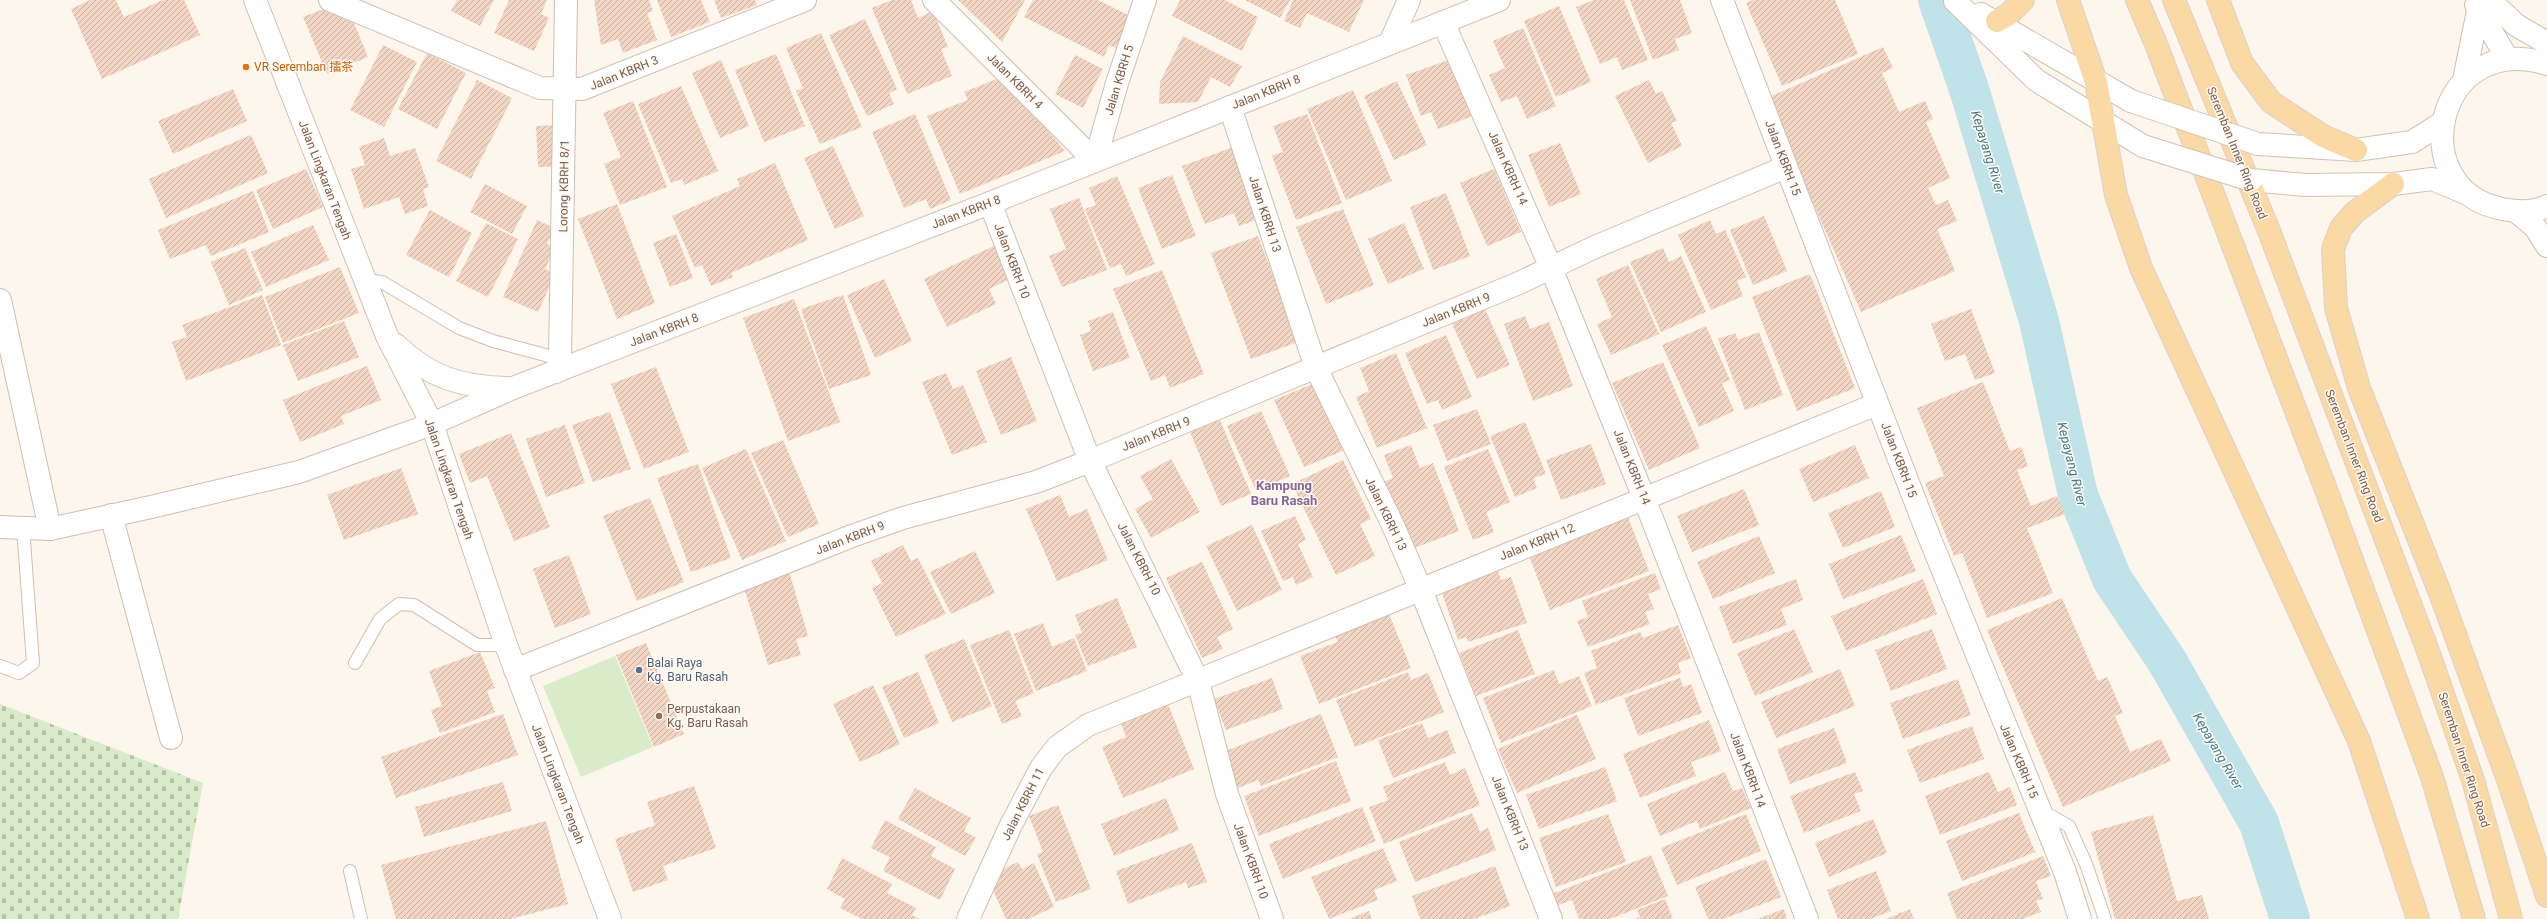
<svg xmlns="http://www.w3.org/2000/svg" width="2547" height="919" font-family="Roboto,'Noto Sans SC',sans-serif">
	<defs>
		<pattern id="cemetery-stones" width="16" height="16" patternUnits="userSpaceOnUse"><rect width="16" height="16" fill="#d8ecc9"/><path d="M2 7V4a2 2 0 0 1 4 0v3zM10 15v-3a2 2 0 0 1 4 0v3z" fill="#b4c2a5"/></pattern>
		<pattern id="building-hatch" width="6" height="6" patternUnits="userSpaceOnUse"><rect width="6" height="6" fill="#f3d5c3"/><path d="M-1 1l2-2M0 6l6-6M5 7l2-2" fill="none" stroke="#cab0a1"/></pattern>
	</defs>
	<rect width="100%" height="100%" fill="#fdf6ec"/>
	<!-- grass -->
	<path fill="#d8ecc9" d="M615 656 653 747 581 777 543 686Z"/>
	<!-- cemetery -->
	<path fill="url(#cemetery-stones)" d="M0 704 203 783 178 919H0Z"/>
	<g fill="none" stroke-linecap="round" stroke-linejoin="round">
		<!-- river -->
		<path stroke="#bfe3e8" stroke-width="40" d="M1938 0 1969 89 2039 321 2078 495 2112 579 2167 661 2259 823 2290 919"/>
	</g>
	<!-- building -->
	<g fill="url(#building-hatch)">
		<path d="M90 0H116L124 17 163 0H184L200 35 102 79 71 9Z"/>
		<path d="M457 0H494L480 26 451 11Z"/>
		<path d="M509 0H547L541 14 549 18 534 51 494 33Z"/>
		<path d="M594 0H649L653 11 647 13 657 40 623 53 618 39 601 45Z"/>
		<path d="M657 0H701L710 22 671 37Z"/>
		<path d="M714 0H755L757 5 721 18Z"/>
		<path d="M892 0H911L918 18 933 11 948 47 941 49 952 76 907 94 872 8Z"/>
		<path d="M958 0H1025L1002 42Z"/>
		<path d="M1033 0H1098L1138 20 1122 51 1109 45 1104 57 1024 17Z"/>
		<path d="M1180 0H1225L1258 17 1242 51 1172 16Z"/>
		<path d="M1245 0H1290L1280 18Z"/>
		<path d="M1293 0H1364L1349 32 1307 13 1300 28 1284 21Z"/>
		<path d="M1594 0H1624L1648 60 1622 70 1617 57 1600 64 1576 7Z"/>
		<path d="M1630 0H1680L1692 33 1675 39 1679 50 1653 60Z"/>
		<path d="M1753 0H1835L1858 54 1782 86 1746 3Z"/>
		<path d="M334 5 338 16 349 11 368 57 327 74 303 17Z"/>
		<path d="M1559 6 1591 82 1556 97 1524 21Z"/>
		<path d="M865 19 897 89 889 93 894 104 867 116 829 35Z"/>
		<path d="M1523 28 1556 106 1527 119 1517 96 1501 102 1489 75 1505 68 1493 41Z"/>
		<path d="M821 33 862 127 820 144 796 91 803 88 786 48Z"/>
		<path d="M1183 36 1242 66 1230 87 1211 77 1198 102 1159 104 1160 82Z"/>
		<path d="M383 45 417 62 384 127 350 110Z"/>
		<path d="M1883 47 1893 68 1882 73 1899 112 1925 101 1933 119 1926 122 1950 178 1928 188 1936 205 1948 200 1957 221 1937 229 1955 271 1861 312 1767 98Z"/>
		<path d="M427 53 466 73 437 129 398 109Z"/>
		<path d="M776 54 805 126 764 142 735 70Z"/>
		<path d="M1075 55 1103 69 1083 108 1055 94Z"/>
		<path d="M1457 57 1478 114 1438 129 1431 112 1421 116 1406 75Z"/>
		<path d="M721 60 749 126 720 138 692 73Z"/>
		<path d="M1002 77 1065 151 960 194 927 116 968 100 964 92Z"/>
		<path d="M477 80 512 98 471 179 436 161Z"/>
		<path d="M1649 80 1656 94 1662 91 1677 121 1671 123 1682 146 1648 163 1615 96Z"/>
		<path d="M1397 81 1427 145 1394 160 1364 96Z"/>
		<path d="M681 86 718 171 684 185 682 179 671 183 638 104Z"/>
		<path d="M233 89 247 121 173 154 158 121Z"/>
		<path d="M1353 90 1392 181 1346 200 1307 109Z"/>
		<path d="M633 101 667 187 620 205 604 164 621 157 603 113Z"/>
		<path d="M915 114 951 200 930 209 926 199 904 208 872 132Z"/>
		<path d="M1307 114 1342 203 1296 220 1272 156 1283 152 1273 126Z"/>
		<path d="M558 125 560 166 538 167 536 126Z"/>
		<path d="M251 135 268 173 166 218 149 179Z"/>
		<path d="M384 138 390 156 415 148 429 187 423 189 428 206 405 214 399 197 364 209 351 169 365 165 359 147Z"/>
		<path d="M1560 143 1581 194 1549 207 1528 155Z"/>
		<path d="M833 146 864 216 835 229 804 158Z"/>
		<path d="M1233 147 1265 217 1239 226 1234 213 1205 224 1182 166Z"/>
		<path d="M775 163 808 240 731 273 733 277 711 286 702 265 695 268 672 216 740 186 737 179Z"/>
		<path d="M306 169 323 207 273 229 256 190Z"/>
		<path d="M1494 169 1521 232 1487 246 1460 183Z"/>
		<path d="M1172 175 1196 236 1162 249 1138 188Z"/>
		<path d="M1117 176 1155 264 1126 276 1121 264 1110 268 1085 209 1096 205 1089 188Z"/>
		<path d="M485 184 527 206 512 234 470 212Z"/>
		<path d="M253 191 269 232 211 256 206 245 170 259 158 230Z"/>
		<path d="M1446 193 1470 256 1433 270 1410 207Z"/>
		<path d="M1079 198 1107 270 1062 287 1049 256 1066 249 1050 209Z"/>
		<path d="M617 204 655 303 617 319 578 219Z"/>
		<path d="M1343 209 1374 285 1326 304 1296 227Z"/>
		<path d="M430 210 472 233 449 277 406 255Z"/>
		<path d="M1764 216 1787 271 1753 285 1730 230Z"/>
		<path d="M537 220 555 228 547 244 555 248 545 269 555 274 538 312 503 297Z"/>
		<path d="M1710 220 1716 234 1725 230 1746 277 1737 281 1743 296 1711 310 1678 235Z"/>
		<path d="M486 223 518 239 488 297 456 281Z"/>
		<path d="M1404 223 1424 269 1388 284 1368 239Z"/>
		<path d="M313 225 329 260 266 287 251 252Z"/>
		<path d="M676 234 693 278 670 287 653 243Z"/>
		<path d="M1258 236 1298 342 1251 359 1211 253Z"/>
		<path d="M1000 243 1016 276 989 289 996 304 947 327 924 279Z"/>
		<path d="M245 248 263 290 229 305 211 262Z"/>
		<path d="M1663 248 1669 262 1681 256 1706 312 1661 332 1630 262Z"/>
		<path d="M1628 265 1659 334 1611 355 1597 324 1612 317 1596 279Z"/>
		<path d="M340 267 359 313 283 343 265 297Z"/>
		<path d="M1162 270 1204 374 1170 388 1165 375 1151 381 1113 289Z"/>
		<path d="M1810 274 1855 388 1797 411 1752 297Z"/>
		<path d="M884 279 912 341 875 358 847 295Z"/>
		<path d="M262 295 281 345 186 381 172 342 187 337 182 325Z"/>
		<path d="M843 295 871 375 829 389 801 309Z"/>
		<path d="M794 299 840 422 788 441 743 318Z"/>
		<path d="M1485 309 1510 365 1477 379 1452 324Z"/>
		<path d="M1971 309 1995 373 1975 380 1965 354 1945 361 1931 324Z"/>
		<path d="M1113 312 1130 358 1093 371 1080 335 1091 331 1088 321Z"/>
		<path d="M1525 316 1530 329 1549 322 1573 386 1533 401 1504 324Z"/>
		<path d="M344 321 359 357 298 381 283 345Z"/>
		<path d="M1706 326 1730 380 1722 383 1734 411 1699 427 1662 345Z"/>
		<path d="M1759 332 1783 395 1745 410 1718 339 1735 333 1738 340Z"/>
		<path d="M1446 335 1472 397 1442 410 1438 400 1427 404 1405 353Z"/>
		<path d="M1396 353 1427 428 1377 448 1356 397 1369 391 1360 368Z"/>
		<path d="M1011 357 1037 421 1001 435 976 371Z"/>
		<path d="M1663 362 1700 448 1649 470 1612 383Z"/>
		<path d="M367 366 381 400 341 416 344 424 300 442 283 400Z"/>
		<path d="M656 367 689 452 644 469 611 384Z"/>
		<path d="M946 373 953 389 963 385 987 442 952 455 922 382Z"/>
		<path d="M1983 382 2010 451 2021 447 2028 466 2017 470 2031 506 2057 496 2065 514 2027 528 2053 593 1987 618 1962 553 1954 556 1925 483 1944 476 1917 408Z"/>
		<path d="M1315 383 1345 450 1304 467 1274 400Z"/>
		<path d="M1477 409 1491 444 1447 461 1433 425Z"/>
		<path d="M1261 411 1290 476 1256 491 1227 426Z"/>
		<path d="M610 412 631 469 593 482 572 425Z"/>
		<path d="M1220 420 1251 494 1221 506 1190 432Z"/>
		<path d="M1525 422 1546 474 1533 478 1537 488 1515 497 1490 436Z"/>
		<path d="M565 425 585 483 546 497 526 439Z"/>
		<path d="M511 433 550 527 514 541 487 476 470 483 459 454Z"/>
		<path d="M783 440 819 524 788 537 751 453Z"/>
		<path d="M1591 444 1606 484 1561 500 1546 460Z"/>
		<path d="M1411 445 1420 468 1433 463 1459 531 1409 550 1383 482 1393 478 1384 455Z"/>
		<path d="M1855 445 1869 478 1813 502 1799 469Z"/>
		<path d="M746 449 786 541 742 560 702 468Z"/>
		<path d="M1488 449 1510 502 1486 512 1494 532 1473 540 1444 467Z"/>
		<path d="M1171 459 1200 512 1151 538 1135 509 1153 499 1140 476Z"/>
		<path d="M1343 460 1371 519 1360 524 1375 556 1336 575 1292 484Z"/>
		<path d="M698 464 731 558 691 572 657 478Z"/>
		<path d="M401 468 418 514 344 540 327 495Z"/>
		<path d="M1744 489 1759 525 1692 552 1677 516Z"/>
		<path d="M1881 491 1895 527 1843 548 1828 513Z"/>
		<path d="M1060 495 1069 517 1087 509 1108 560 1057 581 1026 509Z"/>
		<path d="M650 498 684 582 637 601 603 516Z"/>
		<path d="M1626 512 1649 571 1550 610 1527 551Z"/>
		<path d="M1295 516 1306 540 1298 544 1313 577 1296 585 1293 577 1283 581 1261 531Z"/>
		<path d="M1252 525 1282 590 1237 611 1206 546Z"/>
		<path d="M1901 535 1916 571 1843 599 1829 564Z"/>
		<path d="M1759 536 1775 573 1713 599 1697 562Z"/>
		<path d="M903 545 911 561 918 558 946 614 896 637 872 588 882 583 871 561Z"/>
		<path d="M975 551 995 593 951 614 930 572Z"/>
		<path d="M569 555 591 614 555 628 533 569Z"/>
		<path d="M1202 562 1233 629 1217 637 1223 649 1202 658 1166 578Z"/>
		<path d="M789 571 808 636 796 639 801 655 768 665 743 585Z"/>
		<path d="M1498 571 1501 580 1511 577 1527 623 1468 642 1466 637 1458 640 1441 590Z"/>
		<path d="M1655 573 1661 589 1648 594 1654 609 1645 612 1650 624 1588 647 1577 621 1588 617 1582 601Z"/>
		<path d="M1796 579 1803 600 1781 609 1787 625 1733 644 1719 607Z"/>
		<path d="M1923 579 1937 614 1846 651 1831 616Z"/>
		<path d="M1117 598 1137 647 1088 666 1075 635 1082 633 1075 615Z"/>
		<path d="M2062 598 2098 681 2107 677 2123 713 2115 716 2130 752 2161 739 2171 761 2063 807 1987 630Z"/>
		<path d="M1386 607 1411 668 1319 704 1300 656 1338 642 1332 628Z"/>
		<path d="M1043 623 1052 647 1074 638 1087 671 1036 691 1014 634Z"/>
		<path d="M1678 625 1691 658 1678 663 1681 673 1596 705 1584 673 1597 668 1591 651 1640 632 1643 638Z"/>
		<path d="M1794 629 1813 672 1755 696 1737 653Z"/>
		<path d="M1932 629 1947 669 1891 691 1875 650Z"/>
		<path d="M1009 630 1034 693 1015 701 1022 716 1002 724 970 645Z"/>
		<path d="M1518 630 1535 674 1476 696 1459 653Z"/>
		<path d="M964 639 992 706 952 722 924 655Z"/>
		<path d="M646 643 684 734 654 747 616 655Z"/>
		<path d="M480 652 495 688 487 691 495 712 440 733 431 710 442 706 429 671Z"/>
		<path d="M1840 669 1855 706 1776 738 1761 702Z"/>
		<path d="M1554 670 1559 684 1579 676 1592 706 1501 743 1483 698Z"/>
		<path d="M918 672 939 723 904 738 882 687Z"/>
		<path d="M1408 672 1411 680 1428 673 1444 712 1355 747 1336 700Z"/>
		<path d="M1272 678 1283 709 1226 730 1214 699Z"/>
		<path d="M1680 678 1683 687 1691 684 1702 713 1638 736 1624 698Z"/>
		<path d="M1958 679 1971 715 1903 739 1890 703Z"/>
		<path d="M873 685 900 744 860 762 833 704Z"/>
		<path d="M1168 704 1194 769 1123 798 1102 747 1126 737 1121 723Z"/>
		<path d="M503 714 518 755 396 798 381 757Z"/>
		<path d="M1321 714 1338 757 1261 786 1258 780 1238 788 1223 752Z"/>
		<path d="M1577 715 1596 759 1517 793 1498 749Z"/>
		<path d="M1709 720 1721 751 1691 762 1696 776 1640 798 1623 754Z"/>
		<path d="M1422 723 1428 738 1447 730 1456 753 1393 778 1378 740Z"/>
		<path d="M1972 726 1984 759 1920 783 1907 750Z"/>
		<path d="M1834 728 1847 763 1790 784 1777 749Z"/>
		<path d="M1336 761 1351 801 1259 836 1244 796Z"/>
		<path d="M1445 762 1450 775 1465 768 1480 805 1384 844 1369 807 1388 800 1383 787Z"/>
		<path d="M1605 767 1617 801 1539 829 1526 795Z"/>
		<path d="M1725 772 1733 791 1742 788 1751 808 1700 829 1697 821 1660 836 1647 804Z"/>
		<path d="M1855 772 1863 791 1854 794 1861 811 1804 833 1790 796Z"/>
		<path d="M1989 772 1998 792 2010 787 2017 805 1940 835 1925 796Z"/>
		<path d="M503 782 512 811 424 837 415 807Z"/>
		<path d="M694 786 716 848 663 866 668 880 633 892 615 839 655 825 647 802Z"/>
		<path d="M915 788 971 818 964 831 976 838 965 856 898 819Z"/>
		<path d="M1166 798 1179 830 1114 856 1101 824Z"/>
		<path d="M1058 805 1091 889 1056 902 1037 854 1043 852 1029 816Z"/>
		<path d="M1362 807 1376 841 1283 879 1269 844Z"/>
		<path d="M1472 813 1480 832 1488 828 1496 850 1415 882 1399 842Z"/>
		<path d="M2019 813 2035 852 1962 881 1946 841Z"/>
		<path d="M1608 814 1626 862 1556 887 1539 838Z"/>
		<path d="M1746 814 1761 851 1677 885 1661 848Z"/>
		<path d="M2153 815 2177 901 2202 895 2209 919H2115L2091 832Z"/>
		<path d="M1873 819 1887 853 1829 877 1815 843Z"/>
		<path d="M885 820 936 847 931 856 955 869 940 900 883 871 890 857 871 848Z"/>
		<path d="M546 821 568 904 510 919H396L381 865Z"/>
		<path d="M1192 843 1207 882 1188 888 1186 882 1128 904 1116 871Z"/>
		<path d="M1383 848 1397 881 1374 890 1378 900 1329 919 1311 877Z"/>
		<path d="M1651 855 1668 896 1610 919H1579L1572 900 1556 906 1552 894Z"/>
		<path d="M2043 856 2051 876 2036 881 2043 899 2036 901 2041 912 2022 919H1957L1947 893Z"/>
		<path d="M842 858 892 884 887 893 916 908 912 915 919 919H862L840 908 845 899 827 889Z"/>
		<path d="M1766 859 1781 897 1723 919H1708L1695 887Z"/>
		<path d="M1018 862 1022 869 1034 863 1054 907 1028 919H1006L990 884 1000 879 996 872Z"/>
		<path d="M1495 866 1510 906 1474 919H1420L1412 896Z"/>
		<path d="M1876 871 1891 911 1870 919H1838L1827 890Z"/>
		<path d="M1665 899 1673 919H1635L1640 917 1637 910Z"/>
		<path d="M1784 909 1787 919H1757Z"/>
		<path d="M1910 909 1914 919H1886Z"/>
		<path d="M1369 911 1372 919H1349Z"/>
	</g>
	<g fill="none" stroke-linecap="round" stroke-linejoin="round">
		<!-- lane casing -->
		<g stroke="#d1beb0" stroke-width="14">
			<g id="lane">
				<path d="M365 280 382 282 459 328 493 341 560 359"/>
				<path d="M355 663 380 619 399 604 414 605 477 645H506"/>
				<path d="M0 666 19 673 33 663 23 527"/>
				<path d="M2042 811 2069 826 2086 864 2105 919"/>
				<path d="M350 871 361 919"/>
			</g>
		</g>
		<!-- street casing -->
		<g stroke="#d1beb0" stroke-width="24">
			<g id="street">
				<path d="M330 0 540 88 582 89 805 0"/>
				<path d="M934 0 1095 161 1117 83 1145 0"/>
				<path d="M1722 0 1924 524 2065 872 2080 919"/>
				<path d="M2476 5 2507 58"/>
				<path d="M1443 22 1551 268 1644 498 1807 919"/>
				<path d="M1390 43 1409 0"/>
				<path d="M2464 80 2478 11"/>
				<path d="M1230 107 1316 368 1391 521 1421 590 1551 919"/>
				<path d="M990 203 1090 461 1198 681 1227 794 1272 919"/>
				<path d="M2517 212 2535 227 2547 246"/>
				<path d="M0 300 50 529"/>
				<path d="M556 372 560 359 566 0"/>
				<path d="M111 515 171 738"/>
				<path d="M0 527 50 529 151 507 299 472 432 424"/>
				<path d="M515 670 852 536 903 518 1036 482 1090 461 1519 283 1595 247 1786 167"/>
				<path d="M968 919 1010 827 1041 768 1057 747 1088 725 1877 404"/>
			</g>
		</g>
		<!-- secondary casing -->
		<g stroke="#d6c0b0" stroke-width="24">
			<g id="secondary">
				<path d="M255 0 387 336 432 424 506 645 610 919"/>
				<path d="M2490 0 2516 25 2547 43"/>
				<path d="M1955 1 2036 80 2143 146"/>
				<path d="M1981 14 2131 101"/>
				<path d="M2547 64C2436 29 2401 189 2502 209 2517 212 2533 213 2547 206"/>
				<path d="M2258 144 2356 150 2412 142 2442 123"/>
				<path d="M2251 180 2305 185 2393 184 2432 179 2468 194"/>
				<path d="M396 345C429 377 461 387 506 388"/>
				<path d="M432 424 513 388 990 203 1499 0"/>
			</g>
		</g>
		<!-- primary casing -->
		<g stroke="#dad1cd" stroke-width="24">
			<g id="primary">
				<path d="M2068 0 2096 82 2116 195 2141 268 2359 741 2418 919"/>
				<path d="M2137 0 2156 44 2325 487 2432 777 2474 919"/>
				<path d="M2174 0 2269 231 2428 651 2473 780 2511 919"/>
				<path d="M2218 0 2242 63 2271 102 2323 136 2356 150"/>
				<path d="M1997 21 2009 14 2023 0"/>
				<path d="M2393 184 2355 212 2341 228 2333 249 2336 308 2359 388 2440 593 2507 777 2547 896"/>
			</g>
		</g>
		<!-- lane -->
		<use href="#lane" stroke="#fff" stroke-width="12"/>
		<!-- street -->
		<use href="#street" stroke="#fff" stroke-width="22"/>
		<!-- secondary -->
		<use href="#secondary" stroke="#fff" stroke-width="22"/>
		<!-- primary -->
		<use href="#primary" stroke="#fbd9a5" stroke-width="22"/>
		<!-- secondary-bridge casing -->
		<g stroke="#d6c0b0" stroke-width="24" stroke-linecap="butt">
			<g id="secondary-bridge">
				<path d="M2131 101 2258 144"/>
				<path d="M2143 146 2251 180"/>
			</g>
		</g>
		<!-- secondary-bridge -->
		<use href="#secondary-bridge" stroke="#fff" stroke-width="22"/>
	</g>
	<!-- markers -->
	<circle fill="#e8710a" stroke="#fffaf3" stroke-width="1.5" cx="246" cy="67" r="4"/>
	<circle fill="#5c6f8a" stroke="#fffaf3" stroke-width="1.5" cx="639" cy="670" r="4"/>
	<circle fill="#8d6e63" stroke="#fffaf3" stroke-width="1.5" cx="659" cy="716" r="4"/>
	<g text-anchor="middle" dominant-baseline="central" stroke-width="3" stroke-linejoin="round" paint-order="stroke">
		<!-- food labels -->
		<g font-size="12" fill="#c56008" stroke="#fffaf3" text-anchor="start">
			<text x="254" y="67">VR Seremban 擂茶</text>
		</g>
		<!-- street labels -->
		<g font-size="12" fill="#7a5c4d" stroke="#fffaf3">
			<text transform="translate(624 73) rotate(-22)">Jalan KBRH 3</text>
			<text transform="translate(1119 80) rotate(-73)">Jalan KBRH 5</text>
			<text transform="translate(1015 81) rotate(45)">Jalan KBRH 4</text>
			<text transform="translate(1266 92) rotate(-22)">Jalan KBRH 8</text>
			<text transform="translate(2237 153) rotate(68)">Seremban Inner Ring Road</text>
			<text transform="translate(1783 158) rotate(69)">Jalan KBRH 15</text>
			<text transform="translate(1508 168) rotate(66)">Jalan KBRH 14</text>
			<text transform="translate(325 180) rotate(69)">Jalan Lingkaran Tengah</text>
			<text transform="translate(564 186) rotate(-89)">Lorong KBRH 8/1</text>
			<text transform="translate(966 212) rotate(-21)">Jalan KBRH 8</text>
			<text transform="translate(1265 214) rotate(72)">Jalan KBRH 13</text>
			<text transform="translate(1012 261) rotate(69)">Jalan KBRH 10</text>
			<text transform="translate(1456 310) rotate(-22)">Jalan KBRH 9</text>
			<text transform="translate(664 330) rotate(-21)">Jalan KBRH 8</text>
			<text transform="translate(1156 434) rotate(-22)">Jalan KBRH 9</text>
			<text transform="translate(2354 456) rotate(69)">Seremban Inner Ring Road</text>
			<text transform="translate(1899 460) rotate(69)">Jalan KBRH 15</text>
			<text transform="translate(1632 467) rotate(68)">Jalan KBRH 14</text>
			<text transform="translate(449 479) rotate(71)">Jalan Lingkaran Tengah</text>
			<text transform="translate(1386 514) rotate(64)">Jalan KBRH 13</text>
			<text transform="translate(850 538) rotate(-21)">Jalan KBRH 9</text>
			<text transform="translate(1537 542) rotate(-22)">Jalan KBRH 12</text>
			<text transform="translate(1139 559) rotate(63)">Jalan KBRH 10</text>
			<text transform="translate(2464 760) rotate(72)">Seremban Inner Ring Road</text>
			<text transform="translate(2019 761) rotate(67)">Jalan KBRH 15</text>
			<text transform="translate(1748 770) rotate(69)">Jalan KBRH 14</text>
			<text transform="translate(558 784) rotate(69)">Jalan Lingkaran Tengah</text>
			<text transform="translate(1023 804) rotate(-63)">Jalan KBRH 11</text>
			<text transform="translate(1510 813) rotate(68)">Jalan KBRH 13</text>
			<text transform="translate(1251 861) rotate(70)">Jalan KBRH 10</text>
		</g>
		<!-- service labels -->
		<g font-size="12" fill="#4e5e75" stroke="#fffaf3" text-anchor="start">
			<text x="647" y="663">Balai Raya<tspan x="647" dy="14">Kg. Baru Rasah</tspan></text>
		</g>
		<!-- education labels -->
		<g font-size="12" fill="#785e54" stroke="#fffaf3" text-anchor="start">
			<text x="667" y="709">Perpustakaan<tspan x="667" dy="14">Kg. Baru Rasah</tspan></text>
		</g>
		<!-- water labels -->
		<g font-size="13" font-style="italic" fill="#437c86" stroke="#fffaf3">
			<text transform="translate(1988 152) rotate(73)">Kepayang River</text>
			<text transform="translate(2072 464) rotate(76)">Kepayang River</text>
			<text transform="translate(2218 751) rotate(60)">Kepayang River</text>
		</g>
		<!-- neighbourhood labels -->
		<g font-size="13" font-weight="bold" fill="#846695" stroke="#fffaf3">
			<text x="1284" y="485">Kampung<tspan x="1284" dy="15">Baru Rasah</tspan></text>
		</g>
	</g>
</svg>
